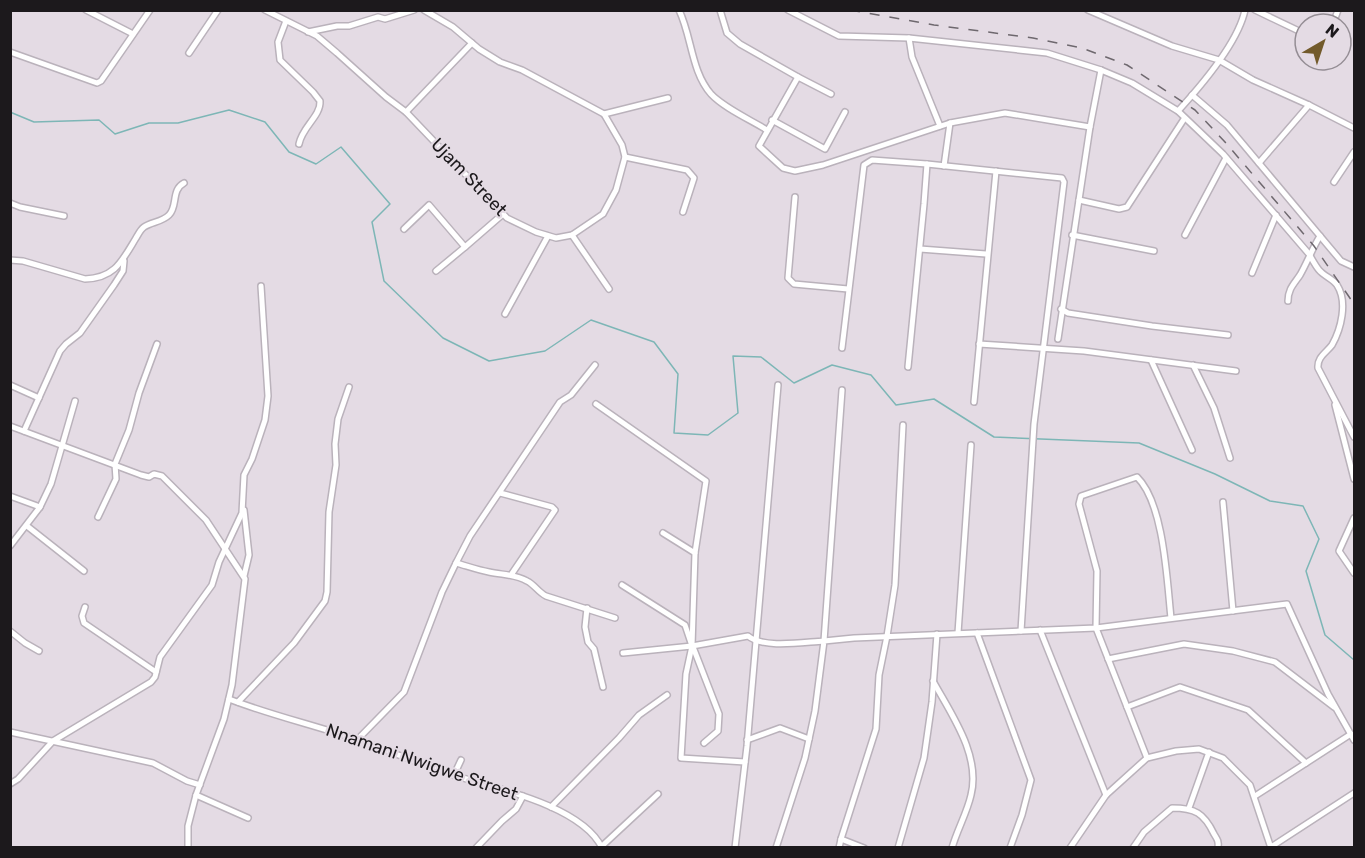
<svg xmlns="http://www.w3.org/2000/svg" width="1365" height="858" font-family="Rubik,sans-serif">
	<rect width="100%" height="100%" fill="#e4dbe4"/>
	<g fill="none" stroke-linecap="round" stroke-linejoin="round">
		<!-- stream -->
		<path stroke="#7db6b6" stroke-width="1.5" d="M10 112 34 122 99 120 115 134 149 123H178L229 110 265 122 289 152 316 164 341 147 390 204 372 222 384 281 443 338 489 361 545 351 591 320 654 342 678 374 674 433 708 435 738 413 733 356 761 357 794 383 832 365 871 375 896 405 934 399 994 437 1139 443 1215 474 1270 501 1303 506 1319 539 1306 571 1325 635 1354 660"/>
		<!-- minor casing -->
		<g stroke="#bab2bb" stroke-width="8">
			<g id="minor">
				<path d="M86 10 133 34"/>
				<path d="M265 10 317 36 337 53 386 97 406 112 507 218 536 232 556 238 572 235 603 214 616 190 625 157 622 145 604 114 522 70 500 62 479 49 453 27 424 10"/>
				<path d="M679 10C692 37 691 71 711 94 724 108 751 120 767 130"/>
				<path d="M720 10 727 33 740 44 798 77"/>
				<path d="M788 10 839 36 909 38 1047 53 1101 70 1132 83 1178 111 1223 154 1309 254C1312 259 1315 265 1319 270 1324 276 1333 279 1337 285 1348 302 1341 329 1332 345 1326 353 1317 357 1318 368L1354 437"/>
				<path d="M1088 10 1172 46 1219 60 1253 80 1309 105 1354 128"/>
				<path d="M1255 10 1301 32"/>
				<path d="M286 21 278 42 280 60 313 92 320 101C321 116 302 127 299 144"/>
				<path d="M1333 24 1338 10"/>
				<path d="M308 32 337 26H349L378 17 385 19 414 10"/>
				<path d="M909 38 912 57 940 126"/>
				<path d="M10 52 97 83 101 81 150 10"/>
				<path d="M189 53 218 10"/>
				<path d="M831 94 798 77 759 146 783 168 795 171 823 165 950 123 1005 113 1090 127"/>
				<path d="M1192 95 1227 125 1341 261 1354 267"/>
				<path d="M1178 111C1200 87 1238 43 1245 10"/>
				<path d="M406 112 472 43"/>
				<path d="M604 114 668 98"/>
				<path d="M772 120 825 149 845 112"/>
				<path d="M625 157 687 170 694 178 683 212"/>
				<path d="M1259 163 1309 105"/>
				<path d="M944 166 950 123"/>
				<path d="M1334 182 1354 152"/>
				<path d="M795 197 788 278 794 284 848 289"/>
				<path d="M1079 200 1119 209 1127 207 1184 119"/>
				<path d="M10 203 20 207 64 216"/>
				<path d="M404 229 429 205 465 247 503 214"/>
				<path d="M572 235 609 289"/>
				<path d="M1072 235 1154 251"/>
				<path d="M1185 235 1226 158"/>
				<path d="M920 249 986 254"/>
				<path d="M10 260 23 261 85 279C115 278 122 261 136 238 138 235 140 230 144 227 151 222 162 222 169 215 178 206 171 190 184 183"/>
				<path d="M436 271 465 247"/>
				<path d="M1252 273 1276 215"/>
				<path d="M1288 301C1288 289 1294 284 1300 275 1307 263 1312 249 1320 236"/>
				<path d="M1061 309 1068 313 1152 326 1228 335"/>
				<path d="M505 314 548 236"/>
				<path d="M1058 339 1090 127 1101 70"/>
				<path d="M979 344 1084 351 1236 371"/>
				<path d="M842 348 864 165 872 160 927 164 1062 178 1064 182 1034 424 1021 631"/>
				<path d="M1151 360 1192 450"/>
				<path d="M1193 365 1214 408 1230 458"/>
				<path d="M908 367 924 204 927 164"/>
				<path d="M10 385 39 398"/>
				<path d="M974 402 996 171"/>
				<path d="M596 404 706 481 695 553 663 533"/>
				<path d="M1335 405 1354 479"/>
				<path d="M10 426 141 475 149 477 154 474 162 476 206 520 245 579 232 685 224 719 196 795 188 826V848"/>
				<path d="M24 431 60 351 66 344 80 333 114 285 123 271 124 261"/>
				<path d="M500 493 552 507 555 510 511 575"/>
				<path d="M10 496 40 507"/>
				<path d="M1223 502 1233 611"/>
				<path d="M244 510 249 555 244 576"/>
				<path d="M98 517 116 479 115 464 129 430 139 393 157 344"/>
				<path d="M1354 518 1339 551 1354 573"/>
				<path d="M27 526 84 571"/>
				<path d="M10 546 40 507 51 484 75 401"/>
				<path d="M695 553 692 646 686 674 681 758 745 762"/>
				<path d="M456 563C467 566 478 570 489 572 502 575 515 574 527 581 535 585 538 592 546 596L615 618"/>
				<path d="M622 585 685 625 692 646 748 636C764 649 804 642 824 641L842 390"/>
				<path d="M85 607 82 616 84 623 156 672"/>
				<path d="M587 608 585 627 588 642 594 649 603 687"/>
				<path d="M1040 630 1106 795"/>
				<path d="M10 631 25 643 39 651"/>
				<path d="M958 633 971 445"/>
				<path d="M977 633 1031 780 1022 815 1010 848"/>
				<path d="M693 647 719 714 718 731 704 743"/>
				<path d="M623 653 692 646"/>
				<path d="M1108 659 1184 644 1233 651 1275 662 1334 707"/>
				<path d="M933 681C951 714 981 755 971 795 967 813 957 830 952 848"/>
				<path d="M229 699C270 715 314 725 355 739 387 750 418 763 449 774 491 787 582 805 602 848"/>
				<path d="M238 702 294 643 325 601 327 592 329 512 336 465 335 444 338 419 349 387"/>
				<path d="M1127 707 1180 687 1248 710 1306 763"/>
				<path d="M10 732 153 763 187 781 200 785"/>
				<path d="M357 740 404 692 442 592 456 563 470 536 560 402 571 395 595 365"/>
				<path d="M747 740 780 728 809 739"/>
				<path d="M1147 758 1096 628 1097 571 1079 504 1081 496 1137 477C1164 503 1167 581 1171 618"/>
				<path d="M454 775 461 760"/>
				<path d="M10 784 18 779 53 741 151 682 155 677 160 657 212 585 219 562 242 513 244 475 252 459 265 420 268 396 261 286"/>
				<path d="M196 795 248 818"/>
				<path d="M1255 796 1351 734"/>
				<path d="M551 807 619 738 639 715 667 695"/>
				<path d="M1189 808 1209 752"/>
				<path d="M841 839 876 729 879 675 887 636 895 585 903 425"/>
				<path d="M601 847 658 794"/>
				<path d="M1271 847 1354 793"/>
				<path d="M476 848 502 821 516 809 523 796"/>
				<path d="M735 848 747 746 778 385"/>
				<path d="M776 848 805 758 815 711 824 641 854 638 1096 628 1287 604 1328 694 1354 740"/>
				<path d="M839 848 841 839 864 848"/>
				<path d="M898 848 924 758 932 702 937 634"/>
				<path d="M1070 848 1106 795 1147 758 1176 751 1199 749 1223 758 1250 785 1271 848"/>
				<path d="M1133 848 1144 832 1172 808C1195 808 1204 813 1214 834 1217 839 1219 841 1218 848"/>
			</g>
		</g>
		<!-- minor -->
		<use href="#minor" stroke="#fff" stroke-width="5"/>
		<!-- rail -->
		<path stroke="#6e686e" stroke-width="1.5" stroke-dasharray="10 10" stroke-linecap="butt" d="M850 10 934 25 1033 38 1082 48 1127 65 1195 110 1225 142 1314 246 1354 304"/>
	</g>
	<g text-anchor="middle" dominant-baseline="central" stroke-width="4.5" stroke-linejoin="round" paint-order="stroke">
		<!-- street labels -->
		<g font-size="18" fill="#1c191c" stroke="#e4dbe4">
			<text transform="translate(469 177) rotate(46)">Ujam Street</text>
			<text transform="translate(422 762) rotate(19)">Nnamani Nwigwe Street</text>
		</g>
	</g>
	<!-- border -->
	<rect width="1365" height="858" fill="none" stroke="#1c191c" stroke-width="24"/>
	<!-- north arrow -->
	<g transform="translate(1323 42) rotate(39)"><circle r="28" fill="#e4dbe4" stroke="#948d94" stroke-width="1.5"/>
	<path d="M0-4.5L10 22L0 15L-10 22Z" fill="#725a2b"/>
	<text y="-9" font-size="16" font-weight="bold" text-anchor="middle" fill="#1c191c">N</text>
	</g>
</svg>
